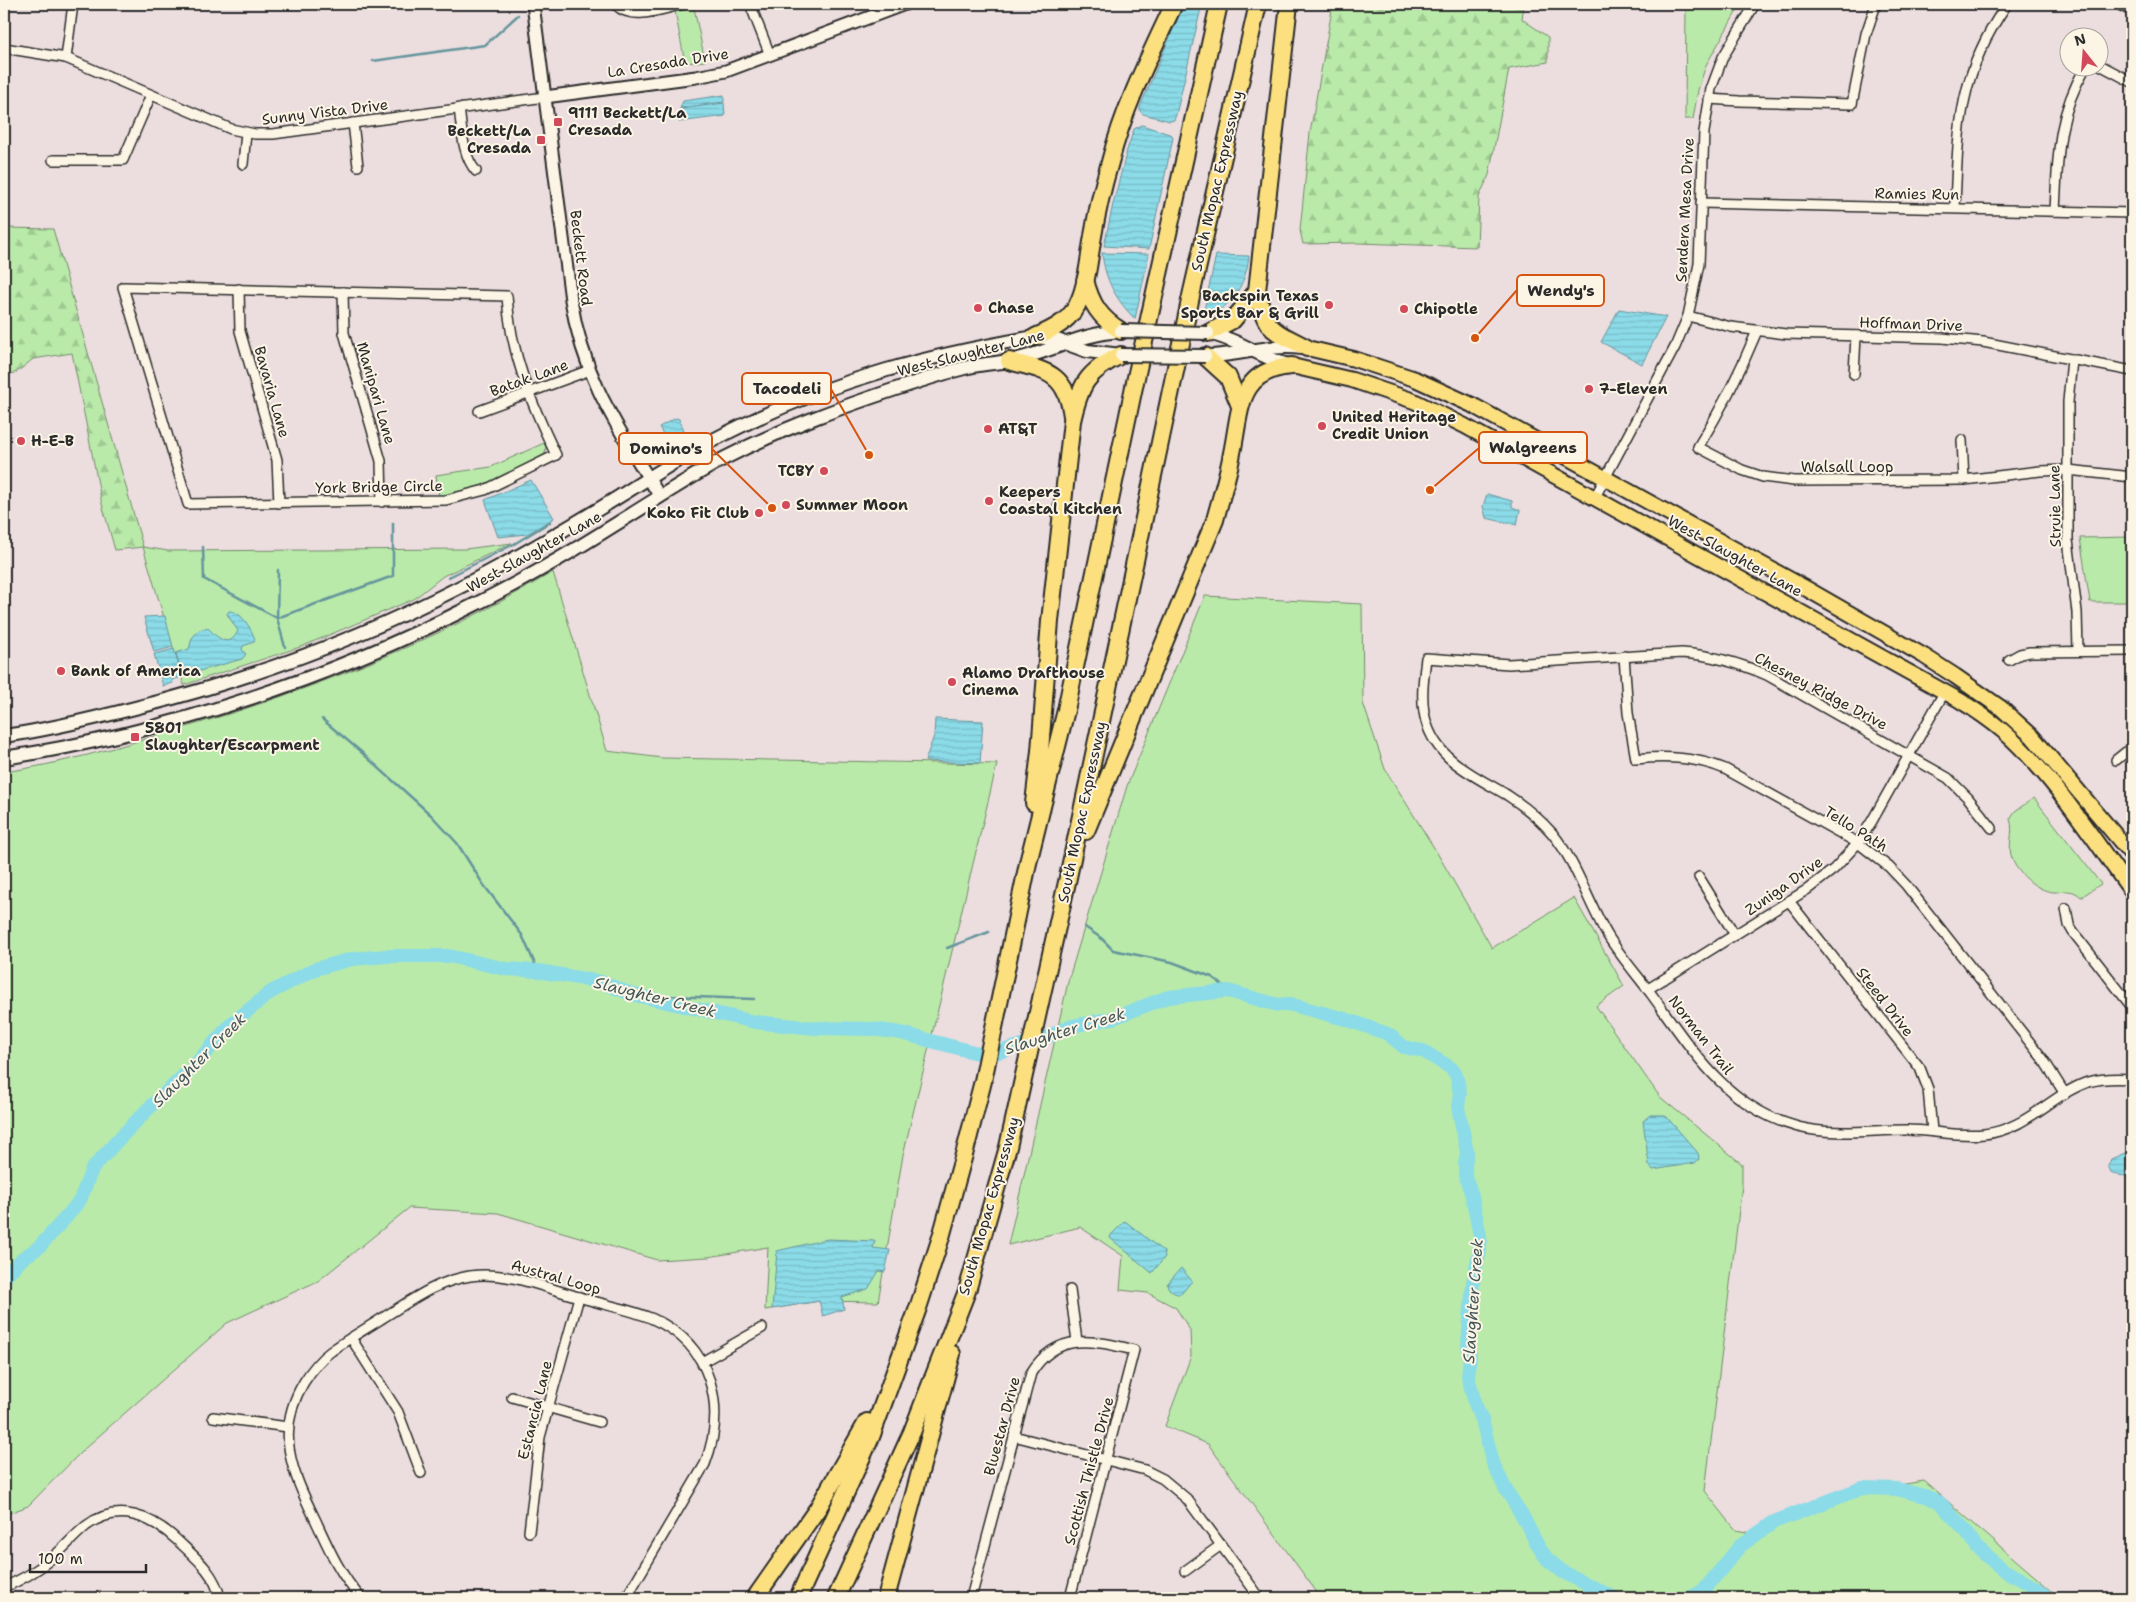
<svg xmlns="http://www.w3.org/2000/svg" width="2136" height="1602" font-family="'Shantell Sans',sans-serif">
	<defs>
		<pattern id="forest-firs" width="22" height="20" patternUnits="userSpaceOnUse" patternTransform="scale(1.25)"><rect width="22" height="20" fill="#b9eaa9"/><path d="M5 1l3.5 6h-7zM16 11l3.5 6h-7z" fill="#9fc992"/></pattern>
		<pattern id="water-rules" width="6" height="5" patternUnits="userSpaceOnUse" patternTransform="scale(1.25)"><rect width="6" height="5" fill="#8bdbe8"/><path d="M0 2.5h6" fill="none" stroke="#78bcc7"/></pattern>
	</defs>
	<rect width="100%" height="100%" fill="#ecdddf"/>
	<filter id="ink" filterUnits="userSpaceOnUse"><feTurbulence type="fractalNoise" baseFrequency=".02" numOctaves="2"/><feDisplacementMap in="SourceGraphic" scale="10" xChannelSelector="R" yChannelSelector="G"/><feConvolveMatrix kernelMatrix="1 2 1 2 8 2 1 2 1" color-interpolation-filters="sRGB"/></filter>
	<g filter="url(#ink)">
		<!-- green -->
		<g fill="#b9eaa9" stroke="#728a6a">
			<path d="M680 4H698L699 6 694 8 705 61 685 63 675 11 681 10Z"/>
			<path d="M1686 4H1741L1706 65 1698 90 1693 119H1685Z"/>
			<path d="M544 443 546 447 545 454C517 474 473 491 439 496L436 475 491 467Z"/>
			<path d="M2132 537V602H2090L2080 538Z"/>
			<path d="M512 543 443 576 414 599 303 646 184 685 143 547 168 551 465 549Z"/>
			<path d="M553 572 607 751 662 758 997 764 903 1155 878 1302 819 1301 765 1310 768 1247 708 1257 657 1260 498 1213 409 1208 318 1281 227 1323 83 1450 28 1506 4 1515V772C60 764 115 748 169 732 302 694 434 643 553 572Z"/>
			<path d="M1205 596 1362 604 1363 703 1385 769 1436 851 1492 948 1574 898 1624 986 1596 1006 1660 1097 1742 1164V1185L1705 1491 1736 1530 1757 1534 1856 1492 1924 1481 2060 1598H1321L1208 1444 1165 1426 1191 1356 1190 1330 1176 1308 1148 1293 1120 1290 1123 1256 1080 1227 1008 1245 1069 978 1127 786Z"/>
			<path d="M2034 798 2101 884 2081 897C2073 889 2066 891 2056 892 2040 893 2019 875 2013 861 2006 846 2015 833 2010 819L2015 811Z"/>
		</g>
		<!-- forest -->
		<g fill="url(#forest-firs)" stroke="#728a6a">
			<path d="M1333 4H1524L1522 19 1548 37V62L1509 69 1489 175 1479 197 1477 247 1359 243 1303 244 1300 230 1310 133Z"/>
			<path d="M4 228 53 229 143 547 115 550 102 504 72 353 33 359 17 372 4 376Z"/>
		</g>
		<!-- water -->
		<g fill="url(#water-rules)" stroke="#65959c">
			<path d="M1184 4H1202L1176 115 1174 120 1170 121 1143 114 1140 111V107Z"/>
			<path d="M724 95V102L680 108 683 101Z"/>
			<path d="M724 103 725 116 679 122 678 116 680 109Z"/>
			<path d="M1142 125 1172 135 1173 138 1149 249 1104 246 1113 204 1127 150 1134 129Z"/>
			<path d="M1102 253 1149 254 1135 319C1116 300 1105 280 1102 253Z"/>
			<path d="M1216 255 1249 256C1246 284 1232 308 1204 318V310Z"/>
			<path d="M1619 309 1666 317 1642 364 1601 342Z"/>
			<path d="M676 418 679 419 684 430 667 441 659 427Z"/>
			<path d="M531 480 554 518 527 534 498 537 485 500Z"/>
			<path d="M1487 494 1512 501V507L1520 510 1517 525 1486 518 1483 506Z"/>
			<path d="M229 611C242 611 251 629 255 639L254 642 243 646 242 650 246 654 242 659 182 676 176 653 189 649 192 638 199 630 208 628C217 637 229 650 238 631L227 614Z"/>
			<path d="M165 616 173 647 154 652 144 617Z"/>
			<path d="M174 649 182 677 172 680 173 683 163 686 154 654Z"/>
			<path d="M935 719 983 721 980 763 925 761 934 736Z"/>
			<path d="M1650 1115H1665L1698 1153 1699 1159 1695 1163 1653 1170 1649 1165 1643 1121Z"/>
			<path d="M2132 1150V1177L2112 1174 2108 1166 2111 1159Z"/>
			<path d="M1125 1221 1164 1252 1165 1257 1152 1273 1110 1238 1111 1235Z"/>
			<path d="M828 1239 875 1241 873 1248 890 1250 885 1272 879 1271 868 1289 842 1297 844 1309 823 1316 819 1301 772 1309 777 1251Z"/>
			<path d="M1181 1268 1192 1281 1181 1294C1175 1295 1168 1290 1167 1284Z"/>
		</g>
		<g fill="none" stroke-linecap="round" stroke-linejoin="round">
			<!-- stream -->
			<g stroke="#65959c" stroke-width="2.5">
				<path d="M373 61 485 45 518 15"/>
				<path d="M203 547 204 579 277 618 393 576V523"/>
				<path d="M278 570 277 618 285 647"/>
				<path d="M449 577 514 544 550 522"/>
				<path d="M322 719 360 751 431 815 457 843 483 884 522 935 538 971"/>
				<path d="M1085 927 1101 938 1113 950 1172 962 1212 977 1233 993"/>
				<path d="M947 948 989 932"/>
				<path d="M662 1002 666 996 754 999"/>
			</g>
			<!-- river -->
			<g stroke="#8bdbe8" stroke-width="14">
				<path d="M4 1278 23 1258 39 1247 68 1215 80 1200 92 1169 116 1142 150 1107 194 1066 231 1024 271 992 315 969 352 959 386 956H449L506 969 538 971 601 982 631 994 755 1022 815 1028 872 1029 901 1033 977 1053 999 1052 1041 1040 1072 1026 1113 1018 1168 997 1228 991 1278 1005 1289 1004 1345 1019 1388 1034 1404 1047 1423 1051 1451 1068 1456 1074 1460 1093 1458 1107 1467 1152 1465 1164V1175L1472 1196 1480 1236V1250L1473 1282 1468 1344 1470 1357 1468 1376 1475 1404 1482 1420 1493 1463 1506 1490 1522 1515 1537 1544 1547 1559 1563 1572 1614 1598"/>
				<path d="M1690 1598 1704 1590 1740 1546 1774 1522 1862 1488 1897 1489 1928 1497 1940 1503 1967 1532 1976 1547 2002 1569 2039 1590 2049 1598"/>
			</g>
			<!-- minor casing -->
			<g stroke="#2b2b2b" stroke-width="12">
				<g id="minor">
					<path d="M362 4H373"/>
					<path d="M750 4 770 55"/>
					<path d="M616 5C633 22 663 8 684 4"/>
					<path d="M4 48 66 58 231 129 255 134H273L545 97"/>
					<path d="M66 58 73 4"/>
					<path d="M2098 64 2132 82"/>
					<path d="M1709 99 1739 101 1852 104 1866 34 1876 4"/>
					<path d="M459 108C462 129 462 155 476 171"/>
					<path d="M353 123 358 166"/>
					<path d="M53 160H123L151 95"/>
					<path d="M243 164 246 133"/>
					<path d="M1701 203 2132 213"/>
					<path d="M1955 208C1958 127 1959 73 2007 4"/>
					<path d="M2055 211C2058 155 2057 117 2085 68"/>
					<path d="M123 287 507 296C510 353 532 405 556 455L485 490 446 500 188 504Z"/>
					<path d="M239 289 240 331 277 460 279 503"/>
					<path d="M343 292 344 333 381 461 382 502"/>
					<path d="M1688 316 1731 327 1786 334 1942 338 1983 342 2132 371"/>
					<path d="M1757 331C1740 372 1721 410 1698 447L1742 470 1763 477 1794 481 1964 480 2040 471 2068 470 2132 477"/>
					<path d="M2072 359 2068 402V540L2077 612 2078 651"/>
					<path d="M1854 374 1856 336"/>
					<path d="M479 411 590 370"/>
					<path d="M1962 440 1964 480"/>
					<path d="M1595 497 1675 347 1688 316 1699 264 1704 132 1711 89 1723 57 1755 4"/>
					<path d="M1624 656 1628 713 1636 759C1667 756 1696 757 1725 769L1858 843 1889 867 1906 885 2043 1059 2065 1094"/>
					<path d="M2009 660 2020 654 2030 652 2132 651"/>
					<path d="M2116 760 2126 752 2132 751"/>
					<path d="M1992 828 1968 798 1948 778 1767 675C1739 663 1712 655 1682 653L1509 664 1426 658C1424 676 1421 694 1424 712 1431 758 1472 774 1507 795 1524 806 1539 818 1552 833 1577 863 1588 903 1608 936 1621 957 1638 976 1652 995 1693 1051 1727 1108 1798 1127 1834 1136 1870 1130 1906 1130 1932 1130 1958 1137 1984 1134 2026 1130 2051 1095 2088 1082 2102 1078 2118 1078 2132 1079"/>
					<path d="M1699 877 1735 935"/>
					<path d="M1789 901 1920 1068 1928 1089 1932 1131"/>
					<path d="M2066 908 2069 925 2073 932 2132 1007"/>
					<path d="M1648 989 1808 889 1834 869 1858 843 1872 821 1945 691"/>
					<path d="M1070 1290 1077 1341"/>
					<path d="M351 1338 398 1412 421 1473"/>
					<path d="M702 1362 762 1328"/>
					<path d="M512 1397 599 1422"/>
					<path d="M213 1417 288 1427"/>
					<path d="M1014 1436 1145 1470 1163 1479 1187 1499 1260 1598"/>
					<path d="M529 1532 540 1437 579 1297"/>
					<path d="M1185 1571 1221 1545"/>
					<path d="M4 1587C22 1580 38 1570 52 1558 64 1548 74 1536 86 1526 118 1502 152 1516 178 1541 196 1558 215 1573 220 1598"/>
					<path d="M361 1598C340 1575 328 1547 315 1519 292 1472 274 1432 304 1382 311 1371 319 1360 330 1352 346 1340 364 1330 381 1319 409 1302 436 1281 470 1276 508 1271 543 1287 579 1297 604 1305 630 1309 653 1319 712 1345 727 1407 705 1464L626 1598"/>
					<path d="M971 1598 1031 1373C1057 1331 1094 1340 1134 1350L1070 1598"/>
				</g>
			</g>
			<!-- tertiary casing -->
			<g stroke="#2b2b2b" stroke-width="15">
				<g id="tertiary">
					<path d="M533 4 571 300C584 381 619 429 660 497"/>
					<path d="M545 97 696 77 726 71 905 4"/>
				</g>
			</g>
			<!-- secondary casing -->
			<g stroke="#2b2b2b" stroke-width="16">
				<g id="secondary">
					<path d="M2122 4 2132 9"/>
					<path d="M1208 333C1238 339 1261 358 1291 366"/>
					<path d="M1205 356C1238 357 1269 343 1302 348"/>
					<path d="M4 736C48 730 92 719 135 708 247 680 357 640 460 587 515 560 568 528 620 496 660 471 699 446 741 426 837 379 930 355 1035 337L1054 339 1087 351 1121 355"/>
					<path d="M4 758C166 733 328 679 474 605 523 581 570 553 616 524 652 502 688 478 725 458 785 427 847 405 911 384 930 378 949 371 969 367 982 364 997 363 1010 361 1048 353 1082 333 1121 331"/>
				</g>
			</g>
			<!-- primary casing -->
			<g stroke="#2b2b2b" stroke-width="18">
				<g id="primary">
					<path d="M1307 348 1354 359 1415 379 1472 405 1807 589 1924 656 1955 676 2001 708 2032 736 2132 855"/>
					<path d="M1292 366 1352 380 1414 401 1465 426 1959 700C1974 709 1989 719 2003 731 2051 773 2094 840 2132 892"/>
				</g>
			</g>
			<!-- motorway casing -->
			<g stroke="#2b2b2b" stroke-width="20">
				<g id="motorway">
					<path d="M1289 4 1257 291C1266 333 1272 329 1307 348"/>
					<path d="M1085 280C1091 304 1100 318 1121 331"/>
					<path d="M1208 333 1233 320 1257 291"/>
					<path d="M1035 337C1054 329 1072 320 1080 299 1088 280 1089 257 1093 236 1097 211 1103 186 1110 162 1124 107 1150 55 1174 4"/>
					<path d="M1205 356 1228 377 1240 406"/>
					<path d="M1009 361C1046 371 1066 372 1072 416"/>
					<path d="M1034 803 1040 751 1050 621 1072 421C1080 385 1087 371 1121 355"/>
					<path d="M1086 831 1215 520C1221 497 1228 476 1232 453 1241 410 1237 370 1292 366"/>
					<path d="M755 1598 818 1508 867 1422"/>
					<path d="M798 1598 871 1437 918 1308 941 1237 965 1151 983 1081 1028 863 1066 710 1135 382 1219 4"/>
					<path d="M836 1598 912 1432 967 1291 1008 1147 1067 882 1191 296 1258 4"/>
					<path d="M886 1598 952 1354"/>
				</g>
			</g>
			<!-- minor -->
			<use href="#minor" stroke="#fcf5e5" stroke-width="9"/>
			<!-- tertiary -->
			<use href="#tertiary" stroke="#fcf5e5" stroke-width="11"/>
			<!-- secondary -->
			<use href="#secondary" stroke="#fcf5e5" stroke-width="12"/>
			<!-- primary -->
			<use href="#primary" stroke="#fce080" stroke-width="14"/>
			<!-- motorway -->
			<use href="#motorway" stroke="#fce080" stroke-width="16"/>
			<!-- secondary-bridge casing -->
			<g stroke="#2b2b2b" stroke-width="16" stroke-linecap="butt">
				<g id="secondary-bridge">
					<path d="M1121 331 1208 333"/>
					<path d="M1121 355 1205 356"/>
				</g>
			</g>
			<!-- secondary-bridge -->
			<use href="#secondary-bridge" stroke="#fcf5e5" stroke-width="12"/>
		</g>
	</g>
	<!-- markers -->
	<g fill="#d1495b" stroke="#fcf5e5" stroke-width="2">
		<rect x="553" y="117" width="10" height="10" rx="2.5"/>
		<rect x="536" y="135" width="10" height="10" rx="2.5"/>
		<circle cx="1329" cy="305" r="5"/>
		<circle cx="978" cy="308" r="5"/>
		<circle cx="1404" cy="309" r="5"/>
		<circle cx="1589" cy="389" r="5"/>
		<circle cx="1322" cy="426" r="5"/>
		<circle cx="988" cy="429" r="5"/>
		<circle cx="21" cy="441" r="5"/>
		<circle cx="824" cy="471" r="5"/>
		<circle cx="989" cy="501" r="5"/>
		<circle cx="786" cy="505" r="5"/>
		<circle cx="759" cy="513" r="5"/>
		<circle cx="61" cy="671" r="5"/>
		<circle cx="952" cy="682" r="5"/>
		<rect x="130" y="732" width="10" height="10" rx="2.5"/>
	</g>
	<g text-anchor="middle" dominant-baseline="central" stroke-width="4" stroke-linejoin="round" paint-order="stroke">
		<!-- street labels -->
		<g font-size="15" fill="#2b2b2b" stroke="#fcf5e5">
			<text transform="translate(668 63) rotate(-9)">La Cresada Drive</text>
			<text transform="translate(325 112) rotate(-7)">Sunny Vista Drive</text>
			<text transform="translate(1217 181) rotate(-77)">South Mopac Expressway</text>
			<text transform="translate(1917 194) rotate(1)">Ramies Run</text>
			<text transform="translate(1685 210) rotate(-87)">Sendera Mesa Drive</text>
			<text transform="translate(581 258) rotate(83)">Beckett Road</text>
			<text transform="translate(1911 324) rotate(2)">Hoffman Drive</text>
			<text transform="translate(971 353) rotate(-14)">West Slaughter Lane</text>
			<text transform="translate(529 378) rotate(-20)">Batak Lane</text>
			<text transform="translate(272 392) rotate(74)">Bavaria Lane</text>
			<text transform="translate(376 393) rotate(74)">Manipari Lane</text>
			<text x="1847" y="467">Walsall Loop</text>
			<text transform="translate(379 487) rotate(-1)">York Bridge Circle</text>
			<text transform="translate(2055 506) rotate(-91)">Struie Lane</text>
			<text transform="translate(534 552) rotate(-29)">West Slaughter Lane</text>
			<text transform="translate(1735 556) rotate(29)">West Slaughter Lane</text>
			<text transform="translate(1821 691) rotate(28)">Chesney Ridge Drive</text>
			<text transform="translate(1082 812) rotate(-78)">South Mopac Expressway</text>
			<text transform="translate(1856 829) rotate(32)">Tello Path</text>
			<text transform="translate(1784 886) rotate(-35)">Zuniga Drive</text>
			<text transform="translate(1885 1002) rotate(52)">Steed Drive</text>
			<text transform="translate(1701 1035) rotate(52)">Norman Trail</text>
			<text transform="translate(989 1206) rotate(-74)">South Mopac Expressway</text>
			<text transform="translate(556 1277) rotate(16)">Austral Loop</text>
			<text transform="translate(535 1410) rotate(-76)">Estancia Lane</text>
			<text transform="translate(1002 1426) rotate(-75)">Bluestar Drive</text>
			<text transform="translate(1089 1471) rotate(-75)">Scottish Thistle Drive</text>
		</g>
		<!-- poi labels -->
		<g font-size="15" font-weight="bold" fill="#2b2b2b" stroke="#fcf5e5" text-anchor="start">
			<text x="568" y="113">9111 Beckett/La<tspan x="568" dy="17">Cresada</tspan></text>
			<text x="531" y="131" text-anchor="end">Beckett/La<tspan x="531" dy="17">Cresada</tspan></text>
			<text x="1319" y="296" text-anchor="end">Backspin Texas<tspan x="1319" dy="17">Sports Bar &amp; Grill</tspan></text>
			<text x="988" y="308">Chase</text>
			<text x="1414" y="309">Chipotle</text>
			<text x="1599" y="389">7-Eleven</text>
			<text x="1332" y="417">United Heritage<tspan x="1332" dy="17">Credit Union</tspan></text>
			<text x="998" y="429">AT&amp;T</text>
			<text x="31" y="441">H-E-B</text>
			<text x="814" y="471" text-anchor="end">TCBY</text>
			<text x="999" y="492">Keepers<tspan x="999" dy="17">Coastal Kitchen</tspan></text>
			<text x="796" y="505">Summer Moon</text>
			<text x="749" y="513" text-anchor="end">Koko Fit Club</text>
			<text x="71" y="671">Bank of America</text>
			<text x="962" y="673">Alamo Drafthouse<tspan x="962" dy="17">Cinema</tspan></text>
			<text x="145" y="728">5801<tspan x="145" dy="17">Slaughter/Escarpment</tspan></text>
		</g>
		<!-- water labels -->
		<g font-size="16" font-style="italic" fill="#43575a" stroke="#fcf5e5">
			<text transform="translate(655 997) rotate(14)">Slaughter Creek</text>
			<text transform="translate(1065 1031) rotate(-17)">Slaughter Creek</text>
			<text transform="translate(199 1060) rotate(-45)">Slaughter Creek</text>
			<text transform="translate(1473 1301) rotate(-86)">Slaughter Creek</text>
		</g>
	</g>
	<!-- callouts -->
	<path fill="none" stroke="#d5540f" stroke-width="2" d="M1475 338L1517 290M869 455L831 389M1430 490L1479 448M772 508L712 449"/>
	<g fill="#d5540f" stroke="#fcf5e5" stroke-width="2">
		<circle cx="1475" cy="338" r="5"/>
		<circle cx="869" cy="455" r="5"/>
		<circle cx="1430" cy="490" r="5"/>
		<circle cx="772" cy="508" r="5"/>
	</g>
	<g fill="#fcf5e5" stroke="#d5540f" stroke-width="2">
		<rect x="1517" y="275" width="87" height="31" rx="5"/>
		<rect x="742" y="373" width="89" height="31" rx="5"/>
		<rect x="1479" y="432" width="108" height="31" rx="5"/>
		<rect x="619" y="433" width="93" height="31" rx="5"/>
	</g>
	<g font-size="16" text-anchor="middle" font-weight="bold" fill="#2b2b2b">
		<text x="1561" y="296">Wendy's</text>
		<text x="787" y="394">Tacodeli</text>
		<text x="1533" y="453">Walgreens</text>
		<text x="666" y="454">Domino's</text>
	</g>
	<!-- margin -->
	<rect width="2136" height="1602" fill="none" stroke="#fcf5e5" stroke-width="20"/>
	<rect x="10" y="10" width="2116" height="1582" fill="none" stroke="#2b2b2b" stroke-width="2" filter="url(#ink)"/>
	<!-- north arrow -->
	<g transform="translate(2084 52) rotate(343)"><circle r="24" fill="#fcf5e5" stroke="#a8a49b"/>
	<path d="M0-4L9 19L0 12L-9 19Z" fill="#d1495b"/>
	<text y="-8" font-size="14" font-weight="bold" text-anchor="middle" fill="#2b2b2b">N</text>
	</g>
	<!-- scale -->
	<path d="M30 1564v8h116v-8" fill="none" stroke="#2b2b2b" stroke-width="2.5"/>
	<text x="38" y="1564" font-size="15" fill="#2b2b2b" stroke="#fcf5e5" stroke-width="4" paint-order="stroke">100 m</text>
</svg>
